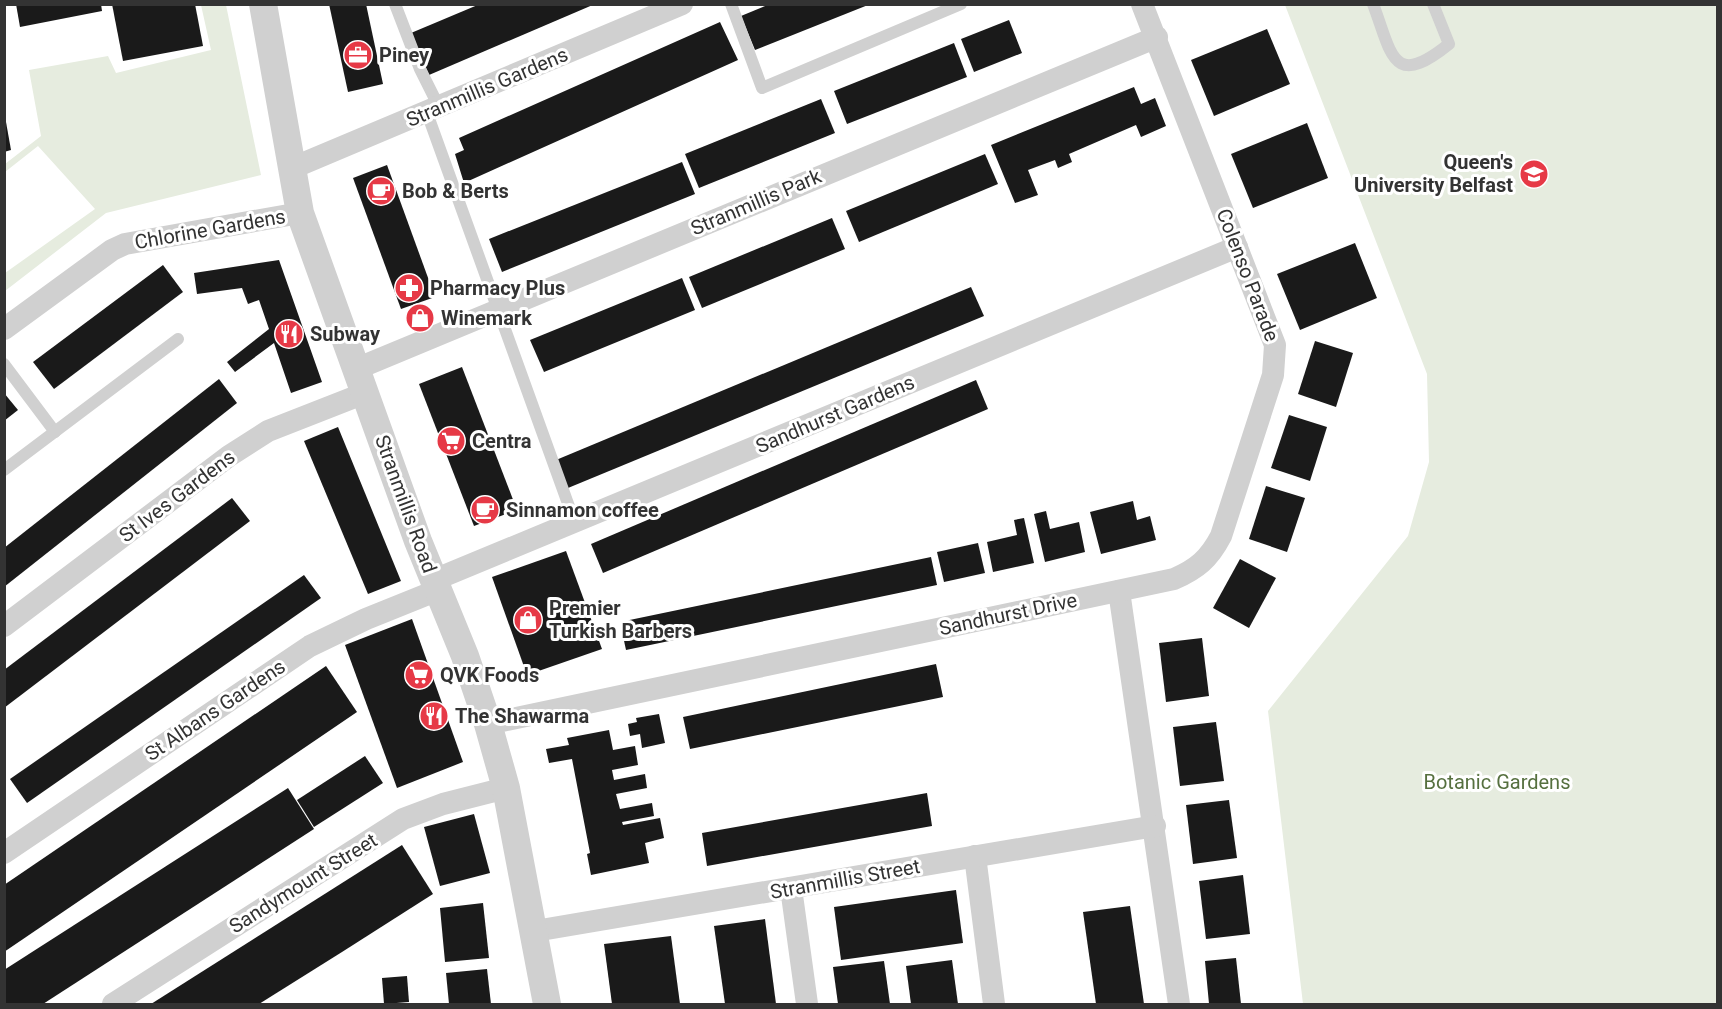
<svg xmlns="http://www.w3.org/2000/svg" width="1722" height="1009" font-family="Roboto,sans-serif">
	<rect width="100%" height="100%" fill="#fff"/>
	<!-- green -->
	<g fill="#e6ecdf">
		<path d="M201 5H226L261 175 106 213 5 291V273L95 209 38 146 5 172V164L41 136 29 70 108 56 116 73 211 50Z"/>
		<path d="M1285 5H1717V1004H1303L1268 711 1408 536 1429 462 1427 374Z"/>
	</g>
	<!-- building -->
	<g fill="#1a1a1a">
		<path d="M16 4H101L102 11 20 27Z"/>
		<path d="M112 4H195L203 46 123 61Z"/>
		<path d="M329 4H366L383 84 348 92Z"/>
		<path d="M480 4H595L429 75 411 33Z"/>
		<path d="M770 4 868 5 755 50 741 16Z"/>
		<path d="M1009 20 1022 53 974 72 961 39Z"/>
		<path d="M720 22 738 60 464 183 455 154 464 150 459 138Z"/>
		<path d="M1267 29 1290 84 1214 116 1191 60Z"/>
		<path d="M954 43 967 77 847 124 834 91Z"/>
		<path d="M1134 87 1141 104 1155 98 1166 126 1141 137 1136 125 1069 154 1072 162 1058 168 1055 160 1028 170 1038 195 1015 203 991 145Z"/>
		<path d="M821 99 835 133 699 188 685 154Z"/>
		<path d="M6 122 11 150 4 152V123Z"/>
		<path d="M1307 123 1328 178 1253 208 1231 154Z"/>
		<path d="M985 154 998 184 859 242 846 211Z"/>
		<path d="M682 162 695 194 502 272 489 239Z"/>
		<path d="M387 165 435 297 401 309 353 178Z"/>
		<path d="M832 218 845 249 702 308 689 277Z"/>
		<path d="M1355 243 1377 298 1300 330 1277 274Z"/>
		<path d="M279 260 322 382 291 393 274 343 235 372 227 362 269 329 259 300 248 304 242 288 197 294 194 273Z"/>
		<path d="M163 265 183 292 54 389 33 362Z"/>
		<path d="M682 278 695 310 544 372 530 340Z"/>
		<path d="M971 287 984 316 568 488 556 460Z"/>
		<path d="M1315 341 1353 353 1336 407 1298 394Z"/>
		<path d="M462 367 517 510 474 526 419 384Z"/>
		<path d="M219 379 237 403 4 587V548Z"/>
		<path d="M976 380 988 409 603 573 591 544Z"/>
		<path d="M4 393 18 410 4 421Z"/>
		<path d="M1289 415 1327 427 1310 481 1271 468Z"/>
		<path d="M338 427 401 581 368 594 304 441Z"/>
		<path d="M1266 486 1305 498 1287 552 1249 539Z"/>
		<path d="M232 498 250 521 4 708V670Z"/>
		<path d="M1133 501 1137 520 1150 516 1156 540 1101 554 1090 512Z"/>
		<path d="M1046 511 1050 529 1079 522 1085 552 1045 562 1034 514Z"/>
		<path d="M1024 518 1034 563 993 572 987 542 1017 535 1014 520Z"/>
		<path d="M978 543 985 573 944 582 937 552Z"/>
		<path d="M566 551 602 649 527 675 492 577Z"/>
		<path d="M931 557 937 585 626 650 620 622Z"/>
		<path d="M1240 559 1276 578 1249 628 1213 608Z"/>
		<path d="M304 575 321 598 27 803 10 779Z"/>
		<path d="M412 619 463 762 397 788 345 645Z"/>
		<path d="M1202 638 1209 696 1166 702 1159 643Z"/>
		<path d="M936 664 943 697 690 749 683 717Z"/>
		<path d="M326 666 357 712 4 952V885Z"/>
		<path d="M659 714 665 743 642 748 640 734 630 736 628 724 637 722 636 718Z"/>
		<path d="M1216 722 1224 781 1180 786 1173 727Z"/>
		<path d="M609 730 613 750 635 746 638 765 612 770 614 780 645 774 647 788 616 794 620 809 652 803 654 816 622 822 623 825 660 818 664 838 645 843 649 863 591 875 587 854 590 853 572 759 549 763 546 749 569 745 567 738Z"/>
		<path d="M365 756 383 783 314 827 297 800Z"/>
		<path d="M288 788 314 829 43 1004H4V970Z"/>
		<path d="M927 793 932 826 707 866 702 833Z"/>
		<path d="M1229 800 1237 858 1193 864 1186 805Z"/>
		<path d="M474 814 490 873 440 886 424 827Z"/>
		<path d="M402 845 433 894 342 952 259 1004H151Z"/>
		<path d="M1243 875 1250 934 1206 939 1199 881Z"/>
		<path d="M956 890 963 943 841 960 834 907Z"/>
		<path d="M483 903 489 958 445 962 440 908Z"/>
		<path d="M1130 906 1144 1004H1096L1083 912Z"/>
		<path d="M765 919 776 1004H725L714 926Z"/>
		<path d="M671 936 680 1004H612L604 944Z"/>
		<path d="M1236 958 1241 1004H1209L1205 961Z"/>
		<path d="M952 960 958 1004H911L906 966Z"/>
		<path d="M884 961 890 1004H838L833 967Z"/>
		<path d="M487 969 491 1004H449L446 973Z"/>
		<path d="M407 976 409 1002 384 1004 382 978Z"/>
	</g>
	<g fill="none" stroke-linecap="round" stroke-linejoin="round">
		<!-- service -->
		<g stroke="#d0d0d0" stroke-width="12">
			<path d="M395 4 420 69 439 107"/>
			<path d="M731 4 762 88 961 4"/>
			<path d="M1373 4C1392 54 1392 90 1449 44L1433 4"/>
			<path d="M427 113 575 523"/>
			<path d="M4 364 55 432"/>
			<path d="M4 470 178 339"/>
		</g>
		<!-- minor -->
		<g stroke="#d0d0d0" stroke-width="22">
			<path d="M290 169 682 4"/>
			<path d="M4 329 112 250 125 244 300 213"/>
			<path d="M356 369 1157 37"/>
			<path d="M434 580 1237 247"/>
			<path d="M1119 591 1179 1004"/>
			<path d="M4 626 229 456 268 431 365 393"/>
			<path d="M488 724 1174 579C1197 569 1209 559 1221 536L1273 375 1275 345 1142 4"/>
			<path d="M4 853 310 646 366 619 438 590"/>
			<path d="M975 856 994 1004"/>
			<path d="M791 888 807 1004"/>
			<path d="M535 931 1155 826"/>
			<path d="M113 1004 403 819 443 804 506 788"/>
		</g>
		<!-- tertiary -->
		<path stroke="#d0d0d0" stroke-width="28" d="M263 4 300 213 418 541 465 656 488 724 506 788 547 1004"/>
	</g>
	<!-- icons -->
	<defs>
		<g id="office-disc" transform="scale(1.5)"><circle r="9.5" fill="#e63946" stroke="#fff"/><path d="M-6-3h4V-5.5h4V-3h4V5H-6ZM-1-4.5V-3h2v-1.5ZM-6 0V1H6V0Z" fill="#fff"/></g>
		<g id="university-disc" transform="scale(1.5)"><circle r="9.5" fill="#e63946" stroke="#fff"/><path d="M0-5L7-2L0 1L-7-2ZM-4 1L0 2.5L4 1V4Q0 6-4 4Z" fill="#fff"/></g>
		<g id="cafe-disc" transform="scale(1.5)"><circle r="9.5" fill="#e63946" stroke="#fff"/><path d="M-5.5-4.5H6V0H3Q3 3.5 0 3.5H-2.5Q-5.5 3.5-5.5 0ZM3-3.2v2h1.7v-2ZM-6 4.5H4V6H-6Z" fill="#fff"/></g>
		<g id="pharmacy-disc" transform="scale(1.5)"><circle r="9.5" fill="#e63946" stroke="#fff"/><path d="M-2-6h4v4h4v4h-4v4h-4v-4h-4v-4h4Z" fill="#fff"/></g>
		<g id="shop-disc" transform="scale(1.5)"><circle r="9.5" fill="#e63946" stroke="#fff"/><path d="M-5-2.5h2.3a2.7 3.5 0 0 1 5.4 0H5L5.5 6h-11ZM-1.5-2.5h3a1.5 2.3 0 0 0-3 0Z" fill="#fff"/></g>
		<g id="restaurant-disc" transform="scale(1.5)"><circle r="9.5" fill="#e63946" stroke="#fff"/><path d="M-5-6h1v4h1v-4h1v4h1v-4h1v5L-1.5 .5V6h-2V.5L-5-1ZM5-6V6H3V1.5H1.5Q1.5-4 5-6Z" fill="#fff"/></g>
		<g id="supermarket-disc" transform="scale(1.5)"><circle r="9.5" fill="#e63946" stroke="#fff"/><path d="M-6-5.5h2.5l.6 2H6L4.5 2H-2.5L-4.4-4H-6ZM-1.5 3.2a1.3 1.3 0 1 0 .1 0ZM3 3.2a1.3 1.3 0 1 0 .1 0Z" fill="#fff"/></g>
	</defs>
	<g fill-rule="evenodd">
		<use href="#office-disc" x="358" y="55"/>
		<use href="#university-disc" x="1534" y="174"/>
		<use href="#cafe-disc" x="381" y="191"/>
		<use href="#pharmacy-disc" x="409" y="288"/>
		<use href="#shop-disc" x="420" y="318"/>
		<use href="#restaurant-disc" x="289" y="334"/>
		<use href="#supermarket-disc" x="451" y="441"/>
		<use href="#cafe-disc" x="485" y="510"/>
		<use href="#shop-disc" x="528" y="620"/>
		<use href="#supermarket-disc" x="419" y="675"/>
		<use href="#restaurant-disc" x="434" y="716"/>
	</g>
	<g text-anchor="middle" dominant-baseline="central" stroke-width="6" stroke-linejoin="round" paint-order="stroke">
		<!-- poi labels -->
		<g font-size="20" font-weight="bold" fill="#333" stroke="#fff" text-anchor="start">
			<text x="379" y="55">Piney</text>
			<text x="1513" y="162" text-anchor="end">Queen's<tspan x="1513" dy="23">University Belfast</tspan></text>
			<text x="402" y="191">Bob &amp; Berts</text>
			<text x="430" y="288">Pharmacy Plus</text>
			<text x="441" y="318">Winemark</text>
			<text x="310" y="334">Subway</text>
			<text x="472" y="441">Centra</text>
			<text x="506" y="510">Sinnamon coffee</text>
			<text x="549" y="608">Premier<tspan x="549" dy="23">Turkish Barbers</tspan></text>
			<text x="440" y="675">QVK Foods</text>
			<text x="455" y="716">The Shawarma</text>
		</g>
		<!-- street labels -->
		<g font-size="20" fill="#333" stroke="#fff">
			<text transform="translate(487 87) rotate(-23)">Stranmillis Gardens</text>
			<text transform="translate(756 202) rotate(-23)">Stranmillis Park</text>
			<text transform="translate(210 229) rotate(-10)">Chlorine Gardens</text>
			<text transform="translate(1248 275) rotate(69)">Colenso Parade</text>
			<text transform="translate(835 414) rotate(-23)">Sandhurst Gardens</text>
			<text transform="translate(177 496) rotate(-37)">St Ives Gardens</text>
			<text transform="translate(406 504) rotate(70)">Stranmillis Road</text>
			<text transform="translate(1008 614) rotate(-12)">Sandhurst Drive</text>
			<text transform="translate(215 710) rotate(-34)">St Albans Gardens</text>
			<text transform="translate(845 879) rotate(-10)">Stranmillis Street</text>
			<text transform="translate(303 883) rotate(-32)">Sandymount Street</text>
		</g>
		<!-- park labels -->
		<g font-size="20" fill="#56703f" stroke="#fff">
			<text x="1497" y="782">Botanic Gardens</text>
		</g>
	</g>
	<!-- border -->
	<rect width="1722" height="1009" fill="none" stroke="#333333" stroke-width="12"/>
</svg>
